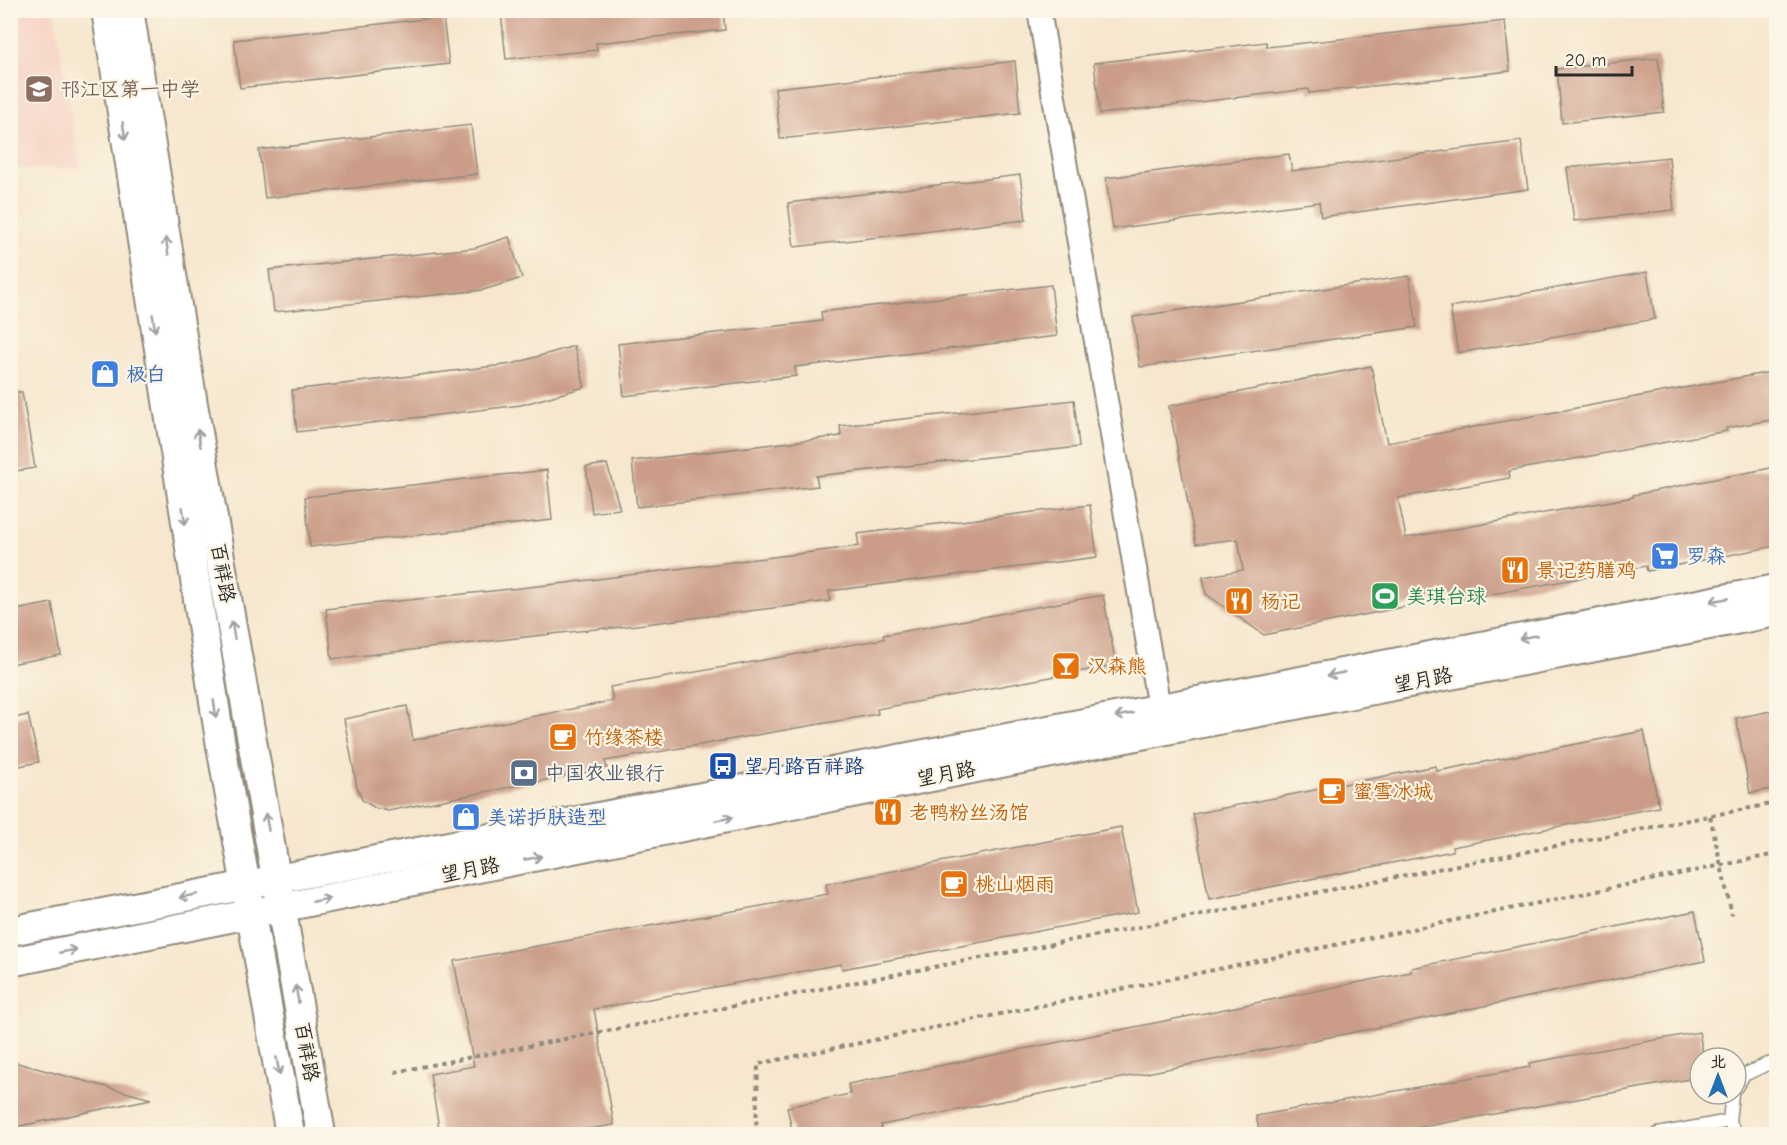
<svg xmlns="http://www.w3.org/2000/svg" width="1787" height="1145" font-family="'Comic Neue','LXGW WenKai TC',sans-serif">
	<rect width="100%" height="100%" fill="#fcf5e5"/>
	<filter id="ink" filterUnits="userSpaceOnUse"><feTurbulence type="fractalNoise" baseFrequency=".0167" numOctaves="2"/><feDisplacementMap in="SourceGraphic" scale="12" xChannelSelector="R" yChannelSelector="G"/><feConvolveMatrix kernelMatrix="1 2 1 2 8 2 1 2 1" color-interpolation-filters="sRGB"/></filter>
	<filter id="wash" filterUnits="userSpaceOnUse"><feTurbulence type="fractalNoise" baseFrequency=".008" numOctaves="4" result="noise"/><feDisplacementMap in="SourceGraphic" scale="24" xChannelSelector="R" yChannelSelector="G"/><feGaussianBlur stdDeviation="1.35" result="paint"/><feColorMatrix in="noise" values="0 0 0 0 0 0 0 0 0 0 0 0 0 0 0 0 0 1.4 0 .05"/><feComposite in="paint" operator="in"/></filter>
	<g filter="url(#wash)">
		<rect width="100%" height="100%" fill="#f6e7ce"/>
		<!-- built -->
		<path fill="#f6d2c5" d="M10 11H54L81 168 11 169Z"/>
		<g id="blocks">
			<!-- building -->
			<g fill="#cb9d88">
				<path d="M513 10H723L725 30 596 43 597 50 506 59 501 12Z"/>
				<path d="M443 17 449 64 240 88 234 40Z"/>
				<path d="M1505 21 1510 71 1309 93 1308 89 1100 114 1094 63 1266 42 1267 47Z"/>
				<path d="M1658 58 1664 112 1562 123 1557 69Z"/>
				<path d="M1015 61 1020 113 780 139 775 88Z"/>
				<path d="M471 125 477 174 265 198 259 150Z"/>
				<path d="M1521 141 1528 189 1321 217 1319 202 1113 229 1106 178 1289 154 1292 171Z"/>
				<path d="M1669 157 1674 210 1574 221 1567 168Z"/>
				<path d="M1020 175 1026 220 794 247 788 203Z"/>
				<path d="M509 237 522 278 483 290 274 312 269 270 475 248Z"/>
				<path d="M1647 272 1655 319 1458 353 1450 307Z"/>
				<path d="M1409 276 1417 327 1140 367 1133 317Z"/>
				<path d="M1051 285 1057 336 795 367 796 376 624 396 618 344 822 321 821 312Z"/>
				<path d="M574 346 585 387 521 405 297 432 292 390 512 364Z"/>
				<path d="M1371 366 1387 443 1776 371V419L1726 428 1727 431 1509 471 1510 478 1398 498 1406 538 1633 497V495L1776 467V546L1647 571 1646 566 1454 601 1453 597 1264 635 1206 594 1203 577 1243 570 1238 539 1196 544 1169 406Z"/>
				<path d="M10 392H22L35 468 10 472Z"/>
				<path d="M1074 400 1079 447 816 476 818 486 637 507 632 461 841 436 840 426Z"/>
				<path d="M607 464 620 509 592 513 586 467Z"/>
				<path d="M547 470 552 520 310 547 305 497Z"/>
				<path d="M1090 505 1097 557 829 591 830 601 605 629V628L332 659 326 609 566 583 859 546 857 534Z"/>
				<path d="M1103 595 1116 665 877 709 878 714 605 761 607 768 388 811 375 808 362 800 357 787 344 719 407 706 413 740 613 701 610 687 884 639 883 635Z"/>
				<path d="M52 603 61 655 10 664V611Z"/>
				<path d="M1776 710V788L1750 793 1736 718Z"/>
				<path d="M28 715 39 762 10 768V719Z"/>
				<path d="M1644 731 1659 807 1452 847 1453 851 1209 899 1193 814 1436 766 1437 771Z"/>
				<path d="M1121 827 1138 912 842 969 841 964 594 1009 614 1125 557 1134H440L430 1074 474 1066 454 961 828 894 826 884Z"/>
				<path d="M1695 911 1705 961 1396 1024 881 1125 882 1134H793L787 1107 850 1094 848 1084 1411 972V968Z"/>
				<path d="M1699 1032 1704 1058H1700V1077L1382 1134H1260L1256 1116 1530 1067 1529 1063Z"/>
				<path d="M10 1061 151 1099 10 1128Z"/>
			</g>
		</g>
	</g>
	<g filter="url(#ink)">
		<use href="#blocks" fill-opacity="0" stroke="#90897c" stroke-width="1.5"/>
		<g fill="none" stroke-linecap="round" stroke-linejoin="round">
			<!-- service casing -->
			<g stroke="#90897c" stroke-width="15">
				<g id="service">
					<path d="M1736 1087 1744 1075 1767 1064H1776"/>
					<path d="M1732 1094 1729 1121 1736 1134"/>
					<path d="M1658 1134 1729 1121"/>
				</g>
			</g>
			<!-- minor casing -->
			<g stroke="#90897c" stroke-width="26">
				<path id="minor" d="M1039 10 1159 708"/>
			</g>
			<!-- tertiary casing -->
			<g stroke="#90897c" stroke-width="32">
				<g id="tertiary">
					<path d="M106 10 221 746 290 1134"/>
					<path d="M129 10 193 404 321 1134"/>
					<path d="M10 931 1776 589"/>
					<path d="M10 962 1161 731 1776 612"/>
				</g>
			</g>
			<!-- path -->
			<g stroke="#90897c" stroke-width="4" stroke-dasharray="4.5 4.5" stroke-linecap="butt">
				<path d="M1710 816 1732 915"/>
				<path d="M395 1072 1776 803"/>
				<path d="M756 1134 758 1064 1776 854"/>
			</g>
			<!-- service -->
			<use href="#service" stroke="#fff" stroke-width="12"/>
			<!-- minor -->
			<use href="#minor" stroke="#fff" stroke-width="22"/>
			<!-- tertiary -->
			<use href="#tertiary" stroke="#fff" stroke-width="28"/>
		</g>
		<!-- one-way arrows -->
		<defs><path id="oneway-shaft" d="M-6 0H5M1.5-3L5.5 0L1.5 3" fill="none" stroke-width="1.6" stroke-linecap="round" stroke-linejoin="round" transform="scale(1.5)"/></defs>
		<g stroke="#a0a0a0">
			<use href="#oneway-shaft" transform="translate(124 131) rotate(81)"/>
			<use href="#oneway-shaft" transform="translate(167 246) rotate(-99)"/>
			<use href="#oneway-shaft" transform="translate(154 323) rotate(81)"/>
			<use href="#oneway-shaft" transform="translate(199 438) rotate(-100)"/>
			<use href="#oneway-shaft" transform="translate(184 516) rotate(81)"/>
			<use href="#oneway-shaft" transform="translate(1719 600) rotate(169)"/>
			<use href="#oneway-shaft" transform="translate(233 630) rotate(-100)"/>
			<use href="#oneway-shaft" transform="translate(1528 637) rotate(169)"/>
			<use href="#oneway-shaft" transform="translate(1336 674) rotate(169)"/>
			<use href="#oneway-shaft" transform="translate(215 709) rotate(81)"/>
			<use href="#oneway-shaft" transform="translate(1124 715) rotate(169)"/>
			<use href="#oneway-shaft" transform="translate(724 819) rotate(-11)"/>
			<use href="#oneway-shaft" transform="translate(267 822) rotate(-100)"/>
			<use href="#oneway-shaft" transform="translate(533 858) rotate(-11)"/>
			<use href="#oneway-shaft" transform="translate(188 896) rotate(169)"/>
			<use href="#oneway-shaft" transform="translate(321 900) rotate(-11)"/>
			<use href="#oneway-shaft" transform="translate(68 951) rotate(-11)"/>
			<use href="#oneway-shaft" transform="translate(297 994) rotate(-100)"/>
			<use href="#oneway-shaft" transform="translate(278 1066) rotate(80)"/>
		</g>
	</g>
	<!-- icons -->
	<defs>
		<g id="school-square" transform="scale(1.5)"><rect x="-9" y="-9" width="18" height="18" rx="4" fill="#8d6e63" stroke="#fcf5e5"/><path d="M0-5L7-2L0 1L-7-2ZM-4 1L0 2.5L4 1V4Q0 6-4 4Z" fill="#fff"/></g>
		<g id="shop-square" transform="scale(1.5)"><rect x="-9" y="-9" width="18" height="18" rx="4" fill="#3f7fe0" stroke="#fcf5e5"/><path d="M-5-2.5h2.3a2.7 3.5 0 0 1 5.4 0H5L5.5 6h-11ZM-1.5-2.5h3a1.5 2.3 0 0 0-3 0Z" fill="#fff"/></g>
		<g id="supermarket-square" transform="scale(1.5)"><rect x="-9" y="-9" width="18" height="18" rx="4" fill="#3f7fe0" stroke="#fcf5e5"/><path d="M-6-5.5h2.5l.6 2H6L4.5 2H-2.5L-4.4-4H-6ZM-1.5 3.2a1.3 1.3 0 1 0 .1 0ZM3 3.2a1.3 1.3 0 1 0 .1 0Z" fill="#fff"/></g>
		<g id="restaurant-square" transform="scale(1.5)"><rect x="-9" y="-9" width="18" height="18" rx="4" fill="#e8710a" stroke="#fcf5e5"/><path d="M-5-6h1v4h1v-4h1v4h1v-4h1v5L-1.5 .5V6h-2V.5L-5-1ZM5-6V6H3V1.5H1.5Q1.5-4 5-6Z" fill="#fff"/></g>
		<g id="stadium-square" transform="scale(1.5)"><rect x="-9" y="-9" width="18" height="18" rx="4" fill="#2e9e5b" stroke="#fcf5e5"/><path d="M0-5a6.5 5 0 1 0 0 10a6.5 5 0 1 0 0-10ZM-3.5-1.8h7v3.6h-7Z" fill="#fff"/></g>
		<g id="bar-square" transform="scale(1.5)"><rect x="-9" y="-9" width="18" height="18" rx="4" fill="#e8710a" stroke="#fcf5e5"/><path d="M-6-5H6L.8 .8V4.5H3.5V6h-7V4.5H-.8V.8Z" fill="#fff"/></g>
		<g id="cafe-square" transform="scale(1.5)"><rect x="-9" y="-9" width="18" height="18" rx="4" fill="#e8710a" stroke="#fcf5e5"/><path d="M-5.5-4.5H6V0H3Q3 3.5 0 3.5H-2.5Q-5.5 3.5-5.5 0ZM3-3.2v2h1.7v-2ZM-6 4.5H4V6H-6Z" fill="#fff"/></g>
		<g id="bus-square" transform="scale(1.5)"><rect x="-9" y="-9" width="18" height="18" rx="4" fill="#1a4fb4" stroke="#fcf5e5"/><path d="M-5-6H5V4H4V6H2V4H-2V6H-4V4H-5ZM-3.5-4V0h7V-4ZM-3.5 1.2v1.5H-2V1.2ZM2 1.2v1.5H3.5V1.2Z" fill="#fff"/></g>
		<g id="bank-square" transform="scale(1.5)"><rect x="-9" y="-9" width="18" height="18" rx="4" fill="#5c6f8a" stroke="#fcf5e5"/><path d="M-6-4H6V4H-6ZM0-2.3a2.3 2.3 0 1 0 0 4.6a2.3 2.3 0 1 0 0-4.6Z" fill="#fff"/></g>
	</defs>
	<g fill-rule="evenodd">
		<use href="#school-square" x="39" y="89"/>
		<use href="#shop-square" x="105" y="374"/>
		<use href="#supermarket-square" x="1665" y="556"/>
		<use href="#restaurant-square" x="1515" y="570"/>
		<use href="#stadium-square" x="1385" y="596"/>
		<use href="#restaurant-square" x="1239" y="601"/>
		<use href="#bar-square" x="1066" y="666"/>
		<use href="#cafe-square" x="563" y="737"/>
		<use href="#bus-square" x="723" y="766"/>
		<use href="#bank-square" x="524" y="773"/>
		<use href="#cafe-square" x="1332" y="791"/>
		<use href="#restaurant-square" x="888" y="812"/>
		<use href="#shop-square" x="466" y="817"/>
		<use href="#cafe-square" x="954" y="884"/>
	</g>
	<g text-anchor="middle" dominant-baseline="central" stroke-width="4.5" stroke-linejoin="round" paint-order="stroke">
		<!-- education labels -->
		<g font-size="20" fill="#785e54" stroke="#fcf5e5" text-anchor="start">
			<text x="60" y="89">邗江区第一中学</text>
		</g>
		<!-- shop labels -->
		<g font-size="20" fill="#366cbe" stroke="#fcf5e5" text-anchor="start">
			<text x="126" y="374">极白</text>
			<text x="1686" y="556">罗森</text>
			<text x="487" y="817">美诺护肤造型</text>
		</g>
		<!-- food labels -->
		<g font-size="20" fill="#c56008" stroke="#fcf5e5" text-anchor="start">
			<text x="1536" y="570">景记药膳鸡</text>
			<text x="1260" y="601">杨记</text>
			<text x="1087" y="666">汉森熊</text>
			<text x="584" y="737">竹缘茶楼</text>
			<text x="1353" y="791">蜜雪冰城</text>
			<text x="909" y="812">老鸭粉丝汤馆</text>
			<text x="975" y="884">桃山烟雨</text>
		</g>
		<!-- street labels -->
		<g font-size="20" fill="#2b2b2b" stroke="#fcf5e5">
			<text transform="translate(223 573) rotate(80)">百祥路</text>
			<text transform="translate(1423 680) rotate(-11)">望月路</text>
			<text transform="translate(946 774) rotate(-11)">望月路</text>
			<text transform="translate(470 870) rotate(-11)">望月路</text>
			<text transform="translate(307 1052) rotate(80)">百祥路</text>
		</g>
		<!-- leisure labels -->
		<g font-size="20" fill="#27864d" stroke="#fcf5e5" text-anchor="start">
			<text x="1406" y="596">美琪台球</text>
		</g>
		<!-- transit labels -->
		<g font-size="20" fill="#164399" stroke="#fcf5e5" text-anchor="start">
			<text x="744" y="766">望月路百祥路</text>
		</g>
		<!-- service labels -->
		<g font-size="20" fill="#4e5e75" stroke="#fcf5e5" text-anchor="start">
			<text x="545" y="773">中国农业银行</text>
		</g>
	</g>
	<!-- margin -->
	<rect width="1787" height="1145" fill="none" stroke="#fcf5e5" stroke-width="36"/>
	<!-- north arrow -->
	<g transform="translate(1718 1076)"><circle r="28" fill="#fcf5e5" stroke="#a8a49b" stroke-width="1.5"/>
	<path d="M0-4.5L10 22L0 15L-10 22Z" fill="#1f6fb2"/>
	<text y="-9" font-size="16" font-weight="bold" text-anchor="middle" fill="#2b2b2b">北</text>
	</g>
	<!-- scale -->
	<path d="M1556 66v9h76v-9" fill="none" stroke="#2b2b2b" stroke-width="3"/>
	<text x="1565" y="66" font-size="18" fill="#2b2b2b" stroke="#fcf5e5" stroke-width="4.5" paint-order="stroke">20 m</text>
</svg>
